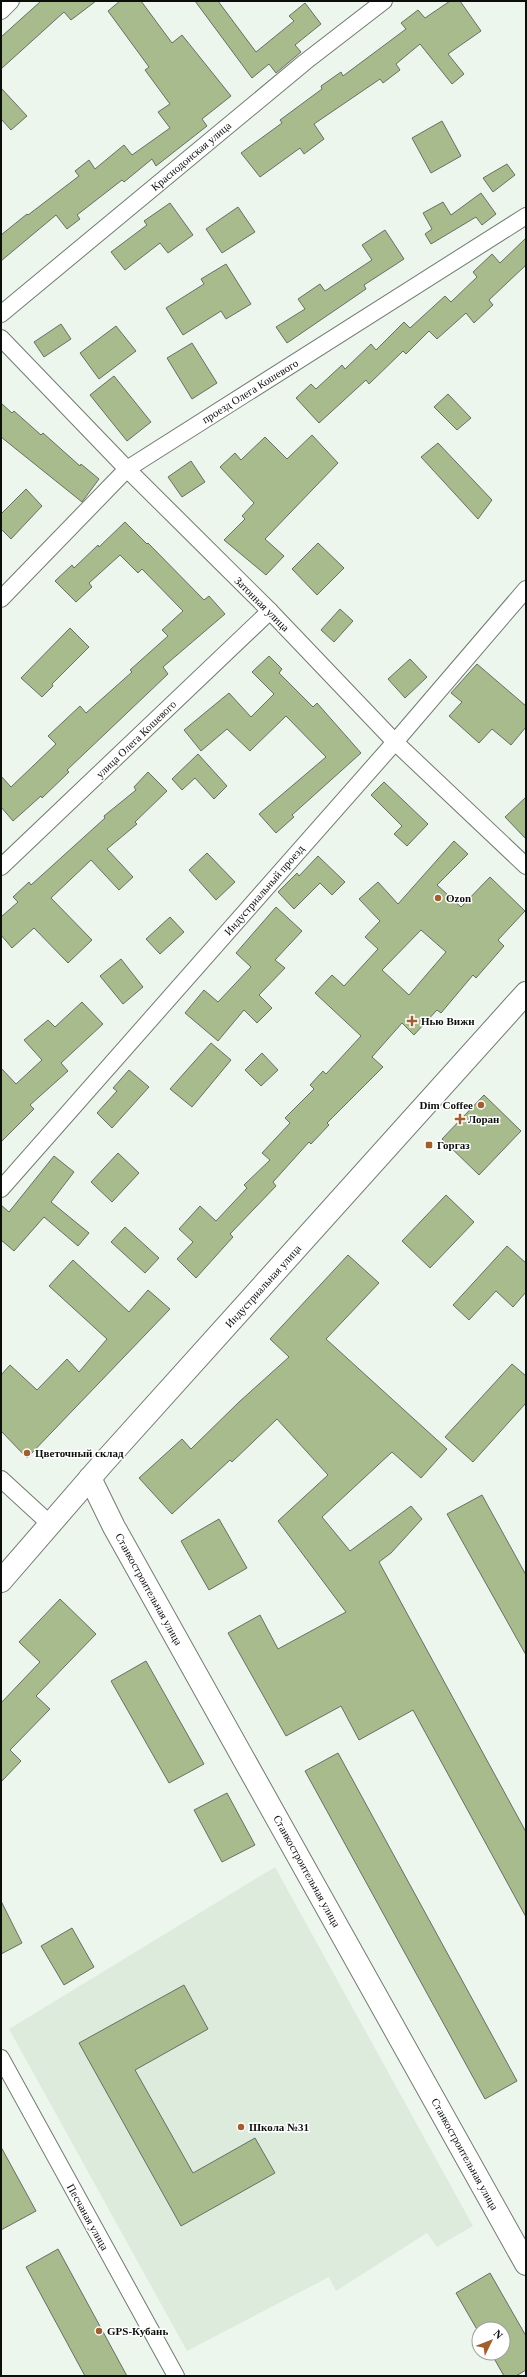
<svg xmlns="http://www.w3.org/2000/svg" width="527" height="2377" font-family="Georgia,serif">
	<rect width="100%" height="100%" fill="#edf6ed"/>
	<!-- built -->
	<path fill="#ddebdd" d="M275 1867 473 2226 437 2247 427 2233 336 2291 329 2277 187 2351 9 2029Z"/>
	<!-- building -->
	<g fill="#a7bb8d" stroke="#6a6e65" fill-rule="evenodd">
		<path d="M41 1H96L71 20 64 12 1 69V37Z"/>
		<path d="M120 1H141L172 43 182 35 231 96 202 119 207 126 156 166 152 159 124 182 122 180 77 215 80 219 67 229 56 215 1 261V235L27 214 28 215 79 176 75 171 89 160 95 169 124 145 132 155 170 128 158 112 170 104 145 70 149 67 108 11Z"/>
		<path d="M195 1H218L256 52 294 21 289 16 305 3 321 24 295 45 301 52 276 73 269 64 252 78Z"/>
		<path d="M450 1H460L481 31 448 54 464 74 452 84 420 44 396 64 400 70 383 83 380 79 314 124 324 139 304 154 300 148 260 177 241 153 282 123 280 120 322 89 321 86 341 72 343 76 406 29 401 23 418 10 425 18Z"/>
		<path d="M1 88 27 116 11 130 1 119Z"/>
		<path d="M442 121 461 156 431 173 412 138Z"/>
		<path d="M507 164 515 175 493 192 483 178Z"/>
		<path d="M481 193 496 214 482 225 476 217 431 244 425 234 432 229 423 213 443 202 451 215Z"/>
		<path d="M170 203 193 235 168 253 160 243 125 270 111 252 147 225 144 221Z"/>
		<path d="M238 207 255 232 222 253 206 229Z"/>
		<path d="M385 230 404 259 364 285 366 289 287 343 276 327 305 309 298 299 320 284 325 291 372 260 362 245Z"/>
		<path d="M526 238V265L489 300 493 305 474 323 466 313 437 339 429 331 406 354 403 351 369 384 366 380 319 423 296 398 311 384 316 389 342 365 345 369 371 344 376 350 404 322 410 328 445 296 451 302 477 277 473 272 492 254 500 263Z"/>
		<path d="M226 264 251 304 226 319 221 311 183 335 166 308 204 284 201 279Z"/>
		<path d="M61 324 71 339 44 357 34 342Z"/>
		<path d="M116 326 136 351 99 379 80 353Z"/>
		<path d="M192 343 217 383 192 399 167 358Z"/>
		<path d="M114 376 151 422 127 441 90 395Z"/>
		<path d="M448 394 471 418 457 430 434 407Z"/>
		<path d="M1 403 12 413 14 411 41 435 43 433 80 466 81 464 99 479 82 502 1 437Z"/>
		<path d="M312 435 338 463 265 539 284 556 266 575 224 540 245 519 242 516 254 503 220 467 235 453 241 460 265 437 287 459Z"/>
		<path d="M438 443 492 500 478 519 421 457Z"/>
		<path d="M191 461 205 482 182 497 168 477Z"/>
		<path d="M26 489 42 506 11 539 1 529V514Z"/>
		<path d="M125 522 147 544 148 543 204 600 209 596 225 614 163 667 168 674 67 770 69 772 42 798 41 796 13 821 1 807V776L11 787 56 744 48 736 80 706 86 713 132 672 130 670 168 636 162 630 183 611 142 569 138 573 120 555 89 583 92 587 76 602 55 581 72 565 74 568 98 545 99 547Z"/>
		<path d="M318 543 344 568 317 595 292 569Z"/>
		<path d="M340 609 353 621 334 642 321 630Z"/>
		<path d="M70 628 89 647 52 684 53 686 42 697 21 678Z"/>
		<path d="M269 656 282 669 279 673 313 707 317 703 361 753 292 815 294 817 276 833 259 814 326 757 286 716 250 751 227 729 201 751 184 730 229 693 251 717 274 694 252 672Z"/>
		<path d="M410 659 427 677 405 698 388 679Z"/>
		<path d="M477 664 526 706V727L511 745 492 729 479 743 449 716 462 702 451 693Z"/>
		<path d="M198 754 227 786 214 799 195 778 182 790 172 779Z"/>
		<path d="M148 772 167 791 135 822 137 824 107 849 133 877 119 890 91 860 51 898 92 940 68 963 34 928 12 948 1 935V917L18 902 13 897 29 882 31 885 105 818 104 816 136 790 134 787Z"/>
		<path d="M384 782 428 824 407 846 394 834 402 826 371 795Z"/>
		<path d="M526 797V839L505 817Z"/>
		<path d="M454 841 468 854 437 885 461 907 490 877 525 911 498 940 504 946 476 978 473 975 441 1013 437 1010 414 1035 402 1023 372 1057 383 1067 327 1123 329 1125 311 1144 309 1142 273 1182 276 1186 230 1234 233 1237 196 1278 177 1259 193 1242 179 1229 200 1206 216 1221 247 1188 244 1185 270 1160 262 1153 290 1123 285 1118 314 1089 310 1085 323 1071 326 1074 361 1036 315 993 332 975 344 986 378 949 365 937 380 921 359 899 378 882 398 904ZM421 930 446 952 409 995 382 970Z"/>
		<path d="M207 853 235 882 216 900 189 870Z"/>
		<path d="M318 856 345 882 332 895 320 883 294 909 278 892 297 873 299 876Z"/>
		<path d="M276 907 302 931 275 960 285 968 259 995 272 1008 257 1023 244 1010 218 1041 185 1013 204 990 218 1002 251 967 236 953Z"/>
		<path d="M170 917 184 932 160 954 146 939Z"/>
		<path d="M121 959 143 987 123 1004 100 976Z"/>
		<path d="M82 1002 103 1024 61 1063 68 1071 30 1105 34 1109 1 1142V1068L16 1084 42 1060 24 1040 48 1020 55 1027Z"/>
		<path d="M211 1043 231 1060 192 1107 170 1089Z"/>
		<path d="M262 1053 278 1070 261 1086 245 1070Z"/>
		<path d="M129 1070 149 1087 112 1128 97 1113 117 1091 113 1088Z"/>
		<path d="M484 1095 521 1131 479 1175 442 1139Z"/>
		<path d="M118 1153 139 1173 112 1202 91 1182Z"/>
		<path d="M54 1156 74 1172 51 1202 89 1233 78 1246 44 1217 14 1251 1 1240V1205L9 1212Z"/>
		<path d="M446 1195 474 1222 430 1268 402 1241Z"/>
		<path d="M125 1227 159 1258 145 1273 111 1242Z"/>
		<path d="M507 1246 526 1263V1292L513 1307 496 1291 469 1320 453 1305Z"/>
		<path d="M348 1255 379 1283 326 1339 447 1449 421 1478 392 1452 322 1517 350 1551 411 1506 422 1519 391 1553 379 1562 526 1832V1917L413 1710 359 1740 341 1706 286 1736 228 1633 260 1615 278 1649 346 1612 278 1521 328 1475 277 1419 232 1462 230 1460 172 1514 139 1478 182 1439 191 1449 239 1402 289 1357 270 1339Z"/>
		<path d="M73 1260 129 1312 148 1290 170 1309 27 1458 1 1431V1375L10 1365 37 1390 67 1359 79 1372 107 1339 49 1286Z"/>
		<path d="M512 1364 526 1376V1403L473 1462 445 1437Z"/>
		<path d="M482 1495 526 1575V1655L447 1514Z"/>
		<path d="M219 1519 247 1568 209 1590 181 1541Z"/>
		<path d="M60 1599 96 1634 36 1696 50 1709 10 1750 21 1761 1 1782V1703L40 1662 19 1642Z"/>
		<path d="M146 1661 204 1764 169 1783 111 1681Z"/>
		<path d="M338 1753 517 2081 485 2099 305 1771Z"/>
		<path d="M227 1793 255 1845 222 1862 194 1810Z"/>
		<path d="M1 1901 22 1943 1 1954Z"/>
		<path d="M72 1928 94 1967 64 1985 41 1946Z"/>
		<path d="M184 1985 208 2029 135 2070 193 2173 255 2138 275 2173 181 2226 79 2043Z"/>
		<path d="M1 2147 36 2211 1 2230Z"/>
		<path d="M58 2249 127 2376H85L26 2267Z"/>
		<path d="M490 2273 526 2336V2370L516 2376H504L491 2353H503V2329H479V2333L456 2293Z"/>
	</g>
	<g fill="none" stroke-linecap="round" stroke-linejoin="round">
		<!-- street casing -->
		<g stroke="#727a72" stroke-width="18">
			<g id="street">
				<path d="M1 11 11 1"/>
				<path d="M1 314 305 62 384 1"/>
				<path d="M1 338 127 469 270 611 395 742 526 866"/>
				<path d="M1 599 127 469 526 216"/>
				<path d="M1 867 270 611"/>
				<path d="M1 1189 395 742 526 589"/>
				<path d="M1 1479 50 1524"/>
				<path d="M1 2058 176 2376"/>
			</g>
		</g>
		<!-- secondary casing -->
		<g stroke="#727a72" stroke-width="24">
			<g id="secondary">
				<path d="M90 1478 114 1527 526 2264"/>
				<path d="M1 1581 104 1462 526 993"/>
			</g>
		</g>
		<!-- street -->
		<use href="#street" stroke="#fff" stroke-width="16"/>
		<!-- secondary -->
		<use href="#secondary" stroke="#fff" stroke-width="22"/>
	</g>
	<!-- markers -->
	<g fill="#a25e2e" stroke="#fff" stroke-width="1.5">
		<circle cx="438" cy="898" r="4"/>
		<path d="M410 1015h4v4h4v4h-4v4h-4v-4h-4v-4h4z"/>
		<circle cx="481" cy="1105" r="4"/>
		<path d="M458 1113h4v4h4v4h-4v4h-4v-4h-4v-4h4z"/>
		<rect x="425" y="1141" width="8" height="8" rx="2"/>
		<circle cx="27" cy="1453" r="4"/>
		<circle cx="241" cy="2127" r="4"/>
		<circle cx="99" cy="2331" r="4"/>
	</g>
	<g text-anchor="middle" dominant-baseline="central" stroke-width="3" stroke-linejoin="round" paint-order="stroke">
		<!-- street labels -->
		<g font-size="11" fill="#0b0e0b" stroke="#fff">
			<text transform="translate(191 156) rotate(-40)">Краснодонская улица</text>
			<text transform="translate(250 391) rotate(-32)">проезд Олега Кошевого</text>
			<text transform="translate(262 604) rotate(45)">Затонная улица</text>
			<text transform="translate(136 739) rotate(-44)">улица Олега Кошевого</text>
			<text transform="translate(264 890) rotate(-49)">Индустриальный проезд</text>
			<text transform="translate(263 1286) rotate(-48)">Индустриальная улица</text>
			<text transform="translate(149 1589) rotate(61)">Станкостроительная улица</text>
			<text transform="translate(307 1871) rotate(61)">Станкостроительная улица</text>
			<text transform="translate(465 2154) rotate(61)">Станкостроительная улица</text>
			<text transform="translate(88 2217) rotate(61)">Песчаная улица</text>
		</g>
		<!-- poi labels -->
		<g font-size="11" font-weight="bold" fill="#0b0e0b" stroke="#fff" text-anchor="start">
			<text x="446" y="898">Ozon</text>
			<text x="421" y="1021">Нью Вижн</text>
			<text x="473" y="1105" text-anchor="end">Dim Coffee</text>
			<text x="468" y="1119">Лоран</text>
			<text x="437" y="1145">Горгаз</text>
			<text x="35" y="1453">Цветочный склад</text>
			<text x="249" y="2127">Школа №31</text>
			<text x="107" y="2331">GPS-Кубань</text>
		</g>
	</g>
	<!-- border -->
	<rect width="527" height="2377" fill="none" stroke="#0b0e0b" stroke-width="4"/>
	<!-- north arrow -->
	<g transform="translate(491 2341) rotate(47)"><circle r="19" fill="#ffffff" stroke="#9d9f9d"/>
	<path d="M0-3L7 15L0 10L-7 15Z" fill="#a25e2e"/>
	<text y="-6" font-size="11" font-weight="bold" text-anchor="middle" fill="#0b0e0b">N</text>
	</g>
</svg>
